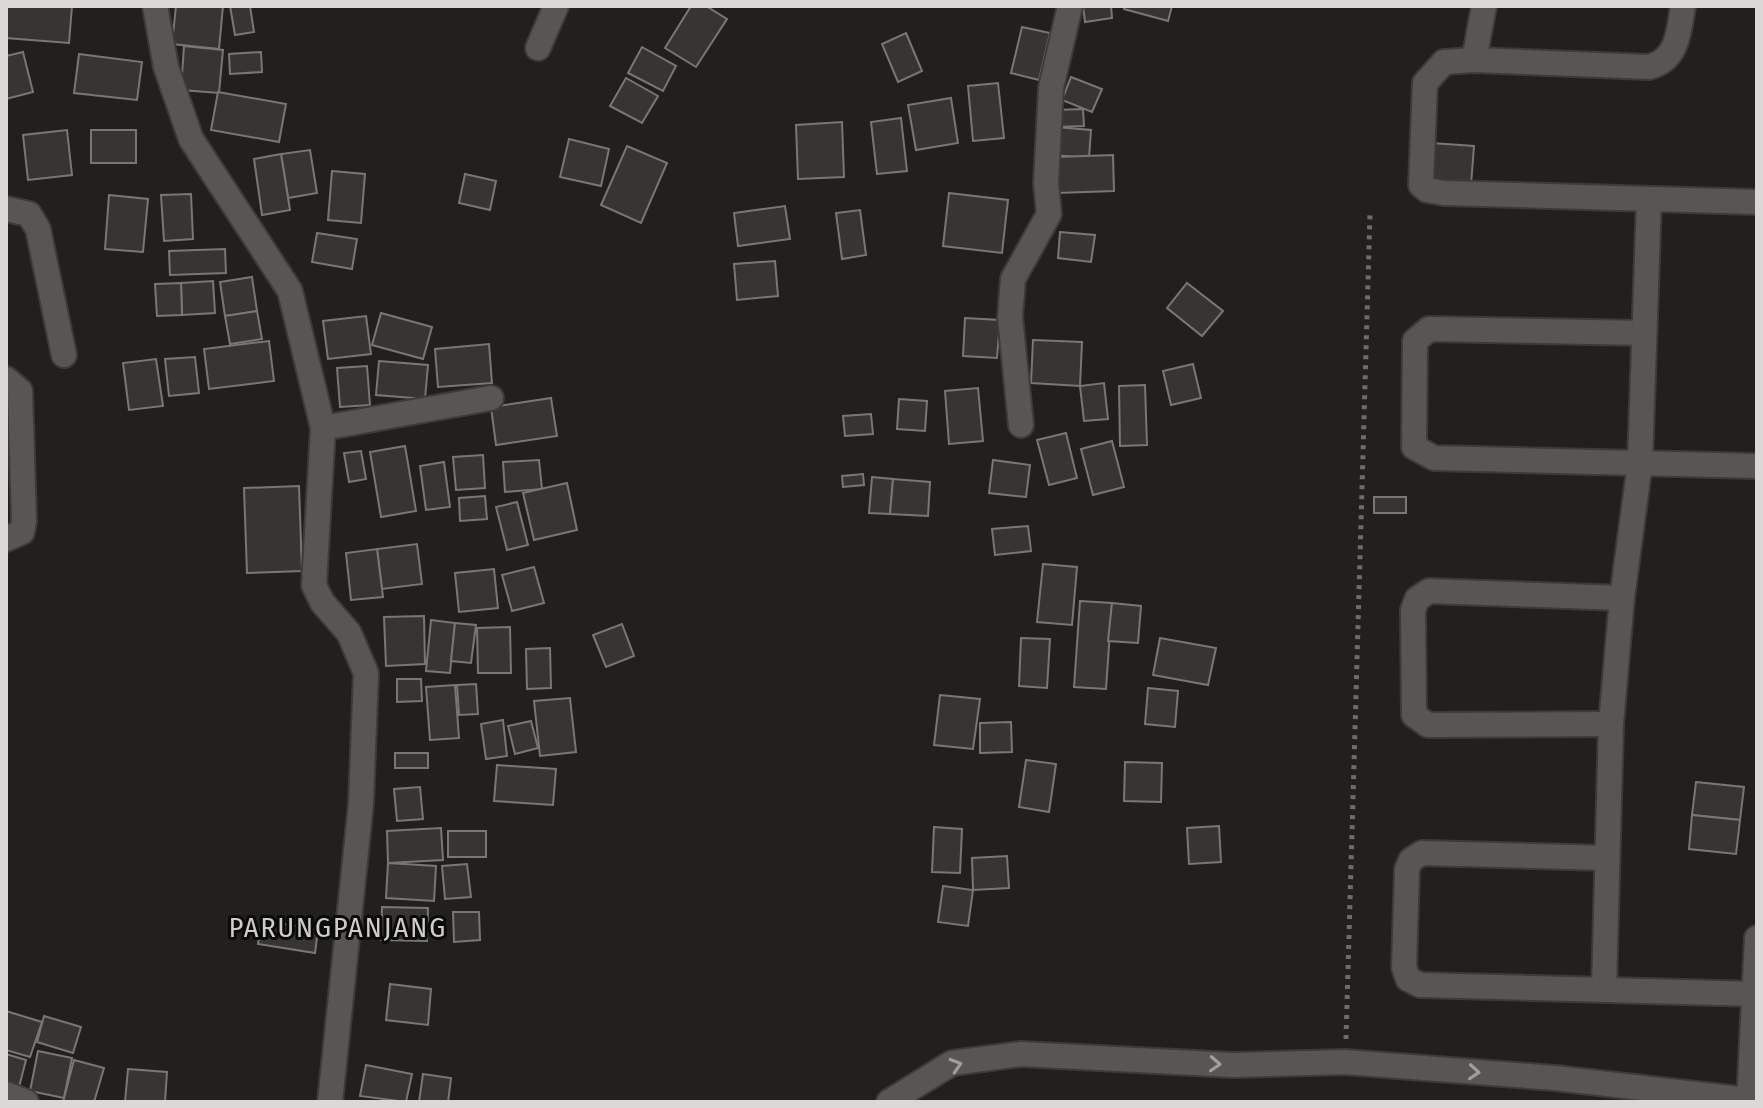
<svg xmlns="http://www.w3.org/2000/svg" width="1763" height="1108" font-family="'Fira Sans Condensed',sans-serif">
	<rect width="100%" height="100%" fill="#22201c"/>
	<!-- building -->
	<g fill="#373531" stroke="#797773" stroke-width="2">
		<path d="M6 6H72L69 43 6 38Z"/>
		<path d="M176 6H223L219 49 172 44Z"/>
		<path d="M230 6H250L254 32 235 35Z"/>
		<path d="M691 6H706L727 19 696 67 665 48Z"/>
		<path d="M1083 6H1111L1112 18 1085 22Z"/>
		<path d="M1125 6H1172L1168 21 1124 9Z"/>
		<path d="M1022 27 1050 33 1039 80 1011 73Z"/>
		<path d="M906 33 922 71 898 82 882 44Z"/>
		<path d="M184 46 223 50 219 93 181 90Z"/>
		<path d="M642 47 676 66 663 91 628 73Z"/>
		<path d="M23 52 33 92 6 99V56Z"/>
		<path d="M261 52 262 72 230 74 229 54Z"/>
		<path d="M79 54 142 62 137 100 74 93Z"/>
		<path d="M1071 77 1102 89 1092 112 1062 100Z"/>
		<path d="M626 78 658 96 642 123 610 106Z"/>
		<path d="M998 83 1004 138 973 141 968 86Z"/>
		<path d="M218 92 286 104 279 142 211 130Z"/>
		<path d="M951 98 958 143 916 150 908 105Z"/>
		<path d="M1083 109 1084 126 1056 127 1055 110Z"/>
		<path d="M901 118 907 171 877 174 871 122Z"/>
		<path d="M842 122 844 177 798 179 796 125Z"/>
		<path d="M1056 127 1091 130 1089 158 1053 155Z"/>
		<path d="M67 130 72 175 28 180 23 135Z"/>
		<rect x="91" y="130" width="45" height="33"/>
		<path d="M569 139 609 149 601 186 560 177Z"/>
		<path d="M1431 143 1474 146 1471 185 1428 182Z"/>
		<path d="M627 146 667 163 641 223 601 205Z"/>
		<path d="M310 150 317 193 288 198 281 154Z"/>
		<path d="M281 154 290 210 262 215 254 159Z"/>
		<path d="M1113 155 1114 191 1057 193 1056 157Z"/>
		<path d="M332 171 365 174 361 223 328 220Z"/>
		<path d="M465 174 496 181 490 210 459 203Z"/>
		<path d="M949 193 1008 200 1002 253 943 246Z"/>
		<path d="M191 194 193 239 164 241 161 195Z"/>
		<path d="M109 195 148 199 143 252 105 249Z"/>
		<path d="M785 206 790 239 738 246 734 213Z"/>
		<path d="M860 210 866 255 842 259 836 213Z"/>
		<path d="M1060 232 1095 235 1091 262 1058 258Z"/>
		<path d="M317 233 357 239 352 269 312 262Z"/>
		<path d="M225 249 226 273 170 275 169 251Z"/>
		<path d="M775 261 778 296 737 300 734 264Z"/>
		<path d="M252 277 257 311 225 316 220 282Z"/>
		<path d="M213 281 215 313 182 315 181 283Z"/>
		<path d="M181 283 182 315 157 316 155 284Z"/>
		<path d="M1187 283 1223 311 1202 336 1167 308Z"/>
		<path d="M257 311 262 339 230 344 225 316Z"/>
		<path d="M381 313 432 327 423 359 372 345Z"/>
		<path d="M366 316 371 354 328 359 323 321Z"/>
		<path d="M965 318 1000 320 997 358 963 356Z"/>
		<path d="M1033 340 1082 342 1080 386 1031 383Z"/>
		<path d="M269 341 274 381 209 389 204 349Z"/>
		<path d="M489 344 492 383 438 387 435 349Z"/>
		<path d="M195 357 199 393 169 396 165 359Z"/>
		<path d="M156 359 163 406 129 410 123 363Z"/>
		<path d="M379 361 428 365 425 399 376 395Z"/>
		<path d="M1193 364 1201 398 1171 405 1163 371Z"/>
		<path d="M367 366 370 405 340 407 337 368Z"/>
		<path d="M1104 383 1108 419 1084 421 1080 386Z"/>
		<path d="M1145 385 1147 445 1120 446 1119 386Z"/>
		<path d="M978 388 983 441 949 444 945 391Z"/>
		<path d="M551 398 557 436 496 445 491 407Z"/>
		<path d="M899 399 927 401 925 431 897 429Z"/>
		<path d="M871 414 873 434 845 436 843 416Z"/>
		<path d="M1066 433 1077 478 1049 485 1037 440Z"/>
		<path d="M1112 441 1124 487 1093 495 1081 449Z"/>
		<path d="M405 446 416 511 381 517 370 452Z"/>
		<path d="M361 451 366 479 349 482 344 453Z"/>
		<path d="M483 455 485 488 456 490 453 457Z"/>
		<path d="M539 460 542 489 505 492 503 462Z"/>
		<path d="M993 460 1030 465 1026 497 989 493Z"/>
		<path d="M444 462 450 507 426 510 420 466Z"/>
		<path d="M863 474 864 485 843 487 842 476Z"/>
		<path d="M872 477 893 479 890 514 869 513Z"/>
		<path d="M893 479 930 482 928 516 890 514Z"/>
		<path d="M567 483 577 530 534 540 523 493Z"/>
		<path d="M299 486 302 571 247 573 244 488Z"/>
		<path d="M485 496 487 519 460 521 459 498Z"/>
		<rect x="1374" y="497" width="32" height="16"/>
		<path d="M517 502 528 545 507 550 496 507Z"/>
		<path d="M1028 526 1031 551 995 555 992 529Z"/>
		<path d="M417 544 422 584 382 589 377 549Z"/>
		<path d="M377 549 383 597 351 600 346 553Z"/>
		<path d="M1043 564 1077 567 1072 625 1037 622Z"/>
		<path d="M534 567 544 603 512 611 502 575Z"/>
		<path d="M494 569 498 608 459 612 455 573Z"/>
		<path d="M1080 601 1112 603 1106 689 1074 687Z"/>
		<path d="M1112 603 1141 606 1138 643 1108 641Z"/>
		<path d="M424 616 425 664 386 666 384 617Z"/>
		<path d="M431 620 455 623 450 673 426 671Z"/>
		<path d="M455 623 476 625 471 663 451 661Z"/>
		<path d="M622 624 634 656 606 667 593 635Z"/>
		<path d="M510 627 511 673H478L477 628Z"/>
		<path d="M1021 638 1050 639 1047 688 1019 686Z"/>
		<path d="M1160 638 1216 648 1208 685 1153 675Z"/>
		<path d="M550 648 551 688 527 689 526 649Z"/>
		<path d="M397 679H421L422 701 397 702Z"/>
		<path d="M476 684 478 714 459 715 457 685Z"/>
		<path d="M455 685 459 738 430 740 426 687Z"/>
		<path d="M1148 688 1178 691 1175 727 1145 724Z"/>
		<path d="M940 695 980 699 973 749 934 745Z"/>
		<path d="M570 698 576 752 540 756 534 701Z"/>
		<path d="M503 720 507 756 486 759 481 724Z"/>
		<path d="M531 721 538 748 515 754 508 726Z"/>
		<path d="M1011 722 1012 752 980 753V723Z"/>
		<rect x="395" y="753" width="33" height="15"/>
		<path d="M1026 760 1056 764 1049 812 1019 807Z"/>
		<path d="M1125 762 1162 763 1161 802 1124 801Z"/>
		<path d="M497 765 556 769 553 805 494 801Z"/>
		<path d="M1696 782 1744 787 1740 820 1692 815Z"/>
		<path d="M420 787 423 819 397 821 394 789Z"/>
		<path d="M1692 815 1740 820 1736 854 1689 849Z"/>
		<path d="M1219 826 1221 862 1189 864 1187 828Z"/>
		<path d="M934 827 962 829 960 873 932 872Z"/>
		<path d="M441 828 443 860 388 863 387 831Z"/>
		<rect x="448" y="831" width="38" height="26"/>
		<path d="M1007 856 1009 888 973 890 972 858Z"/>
		<path d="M388 863 436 866 434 901 386 898Z"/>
		<path d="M467 864 471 897 445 899 442 866Z"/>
		<path d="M943 886 973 890 968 926 938 922Z"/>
		<path d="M382 907 428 908 427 941 381 940Z"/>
		<path d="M453 912H479L480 940 454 942Z"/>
		<path d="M262 920 318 930 315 953 258 944Z"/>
		<path d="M390 984 431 989 428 1025 386 1020Z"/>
		<path d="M6 1011 42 1022 30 1057 6 1050Z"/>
		<path d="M44 1016 81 1027 73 1053 37 1042Z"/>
		<path d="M38 1051 72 1058 64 1098 30 1091Z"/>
		<path d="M6 1054 26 1060 18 1091 6 1087Z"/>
		<path d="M74 1060 104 1068 94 1102H63Z"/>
		<path d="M366 1065 412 1074 406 1102 360 1096Z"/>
		<path d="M128 1069 167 1072 165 1102H125Z"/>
		<path d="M423 1074 451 1078 448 1102H419Z"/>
	</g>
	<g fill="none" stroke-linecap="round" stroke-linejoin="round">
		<!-- minor casing -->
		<g stroke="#3d3b39" stroke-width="28">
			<g id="minor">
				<path d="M155 6 166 67 191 139 290 291 323 428 314 585 322 602 349 633 366 673 361 803 330 1102"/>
				<path d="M1683 6C1679 31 1678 60 1649 67L1474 60 1444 62 1425 83 1421 185 1427 190 1444 193 1757 202"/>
				<path d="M538 48 556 6"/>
				<path d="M1474 60 1484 6"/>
				<path d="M6 209 29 214 38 229 64 355"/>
				<path d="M1644 333 1429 329 1415 341 1414 447 1434 458 1757 466"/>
				<path d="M6 379 20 391 24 521 22 532 6 539"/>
				<path d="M1021 425 1010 317 1013 279 1049 214 1046 183 1051 88 1070 6"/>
				<path d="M323 428 491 398"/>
				<path d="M1611 724 1428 725 1414 715 1413 610 1417 599 1429 591 1622 598"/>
				<path d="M1606 858 1422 853 1411 860 1407 869 1404 967 1408 979 1420 985 1757 994"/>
				<path d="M1604 990 1611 724 1622 598 1640 463 1649 199"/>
				<path d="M6 1094 26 1102"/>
				<path d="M889 1102 952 1063 1021 1054 1233 1065 1345 1062 1555 1078 1757 1101"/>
				<path d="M1749 1102 1757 938"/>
			</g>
		</g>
		<!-- path -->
		<path stroke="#6e6c69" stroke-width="5" stroke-dasharray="4 6" stroke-linecap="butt" d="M1346 1039 1370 213"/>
		<!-- minor -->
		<use href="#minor" stroke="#585552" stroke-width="24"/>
	</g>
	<!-- one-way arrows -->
	<defs><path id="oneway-chevron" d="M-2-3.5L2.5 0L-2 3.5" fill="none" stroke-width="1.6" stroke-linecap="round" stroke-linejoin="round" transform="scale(2)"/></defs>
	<g stroke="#a09e9b">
		<use href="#oneway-chevron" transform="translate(1215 1064) rotate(3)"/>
		<use href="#oneway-chevron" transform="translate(956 1065) rotate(-17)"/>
		<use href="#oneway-chevron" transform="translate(1474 1072) rotate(4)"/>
	</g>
	<g text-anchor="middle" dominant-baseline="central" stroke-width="6" stroke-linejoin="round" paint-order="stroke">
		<!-- quarter labels -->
		<g font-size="28" letter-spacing="2" fill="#d0cdc9" stroke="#0a0a08">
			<text x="338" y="927">PARUNGPANJANG</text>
		</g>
	</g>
	<!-- border -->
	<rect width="1763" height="1108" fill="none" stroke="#dad9d7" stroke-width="16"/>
</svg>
